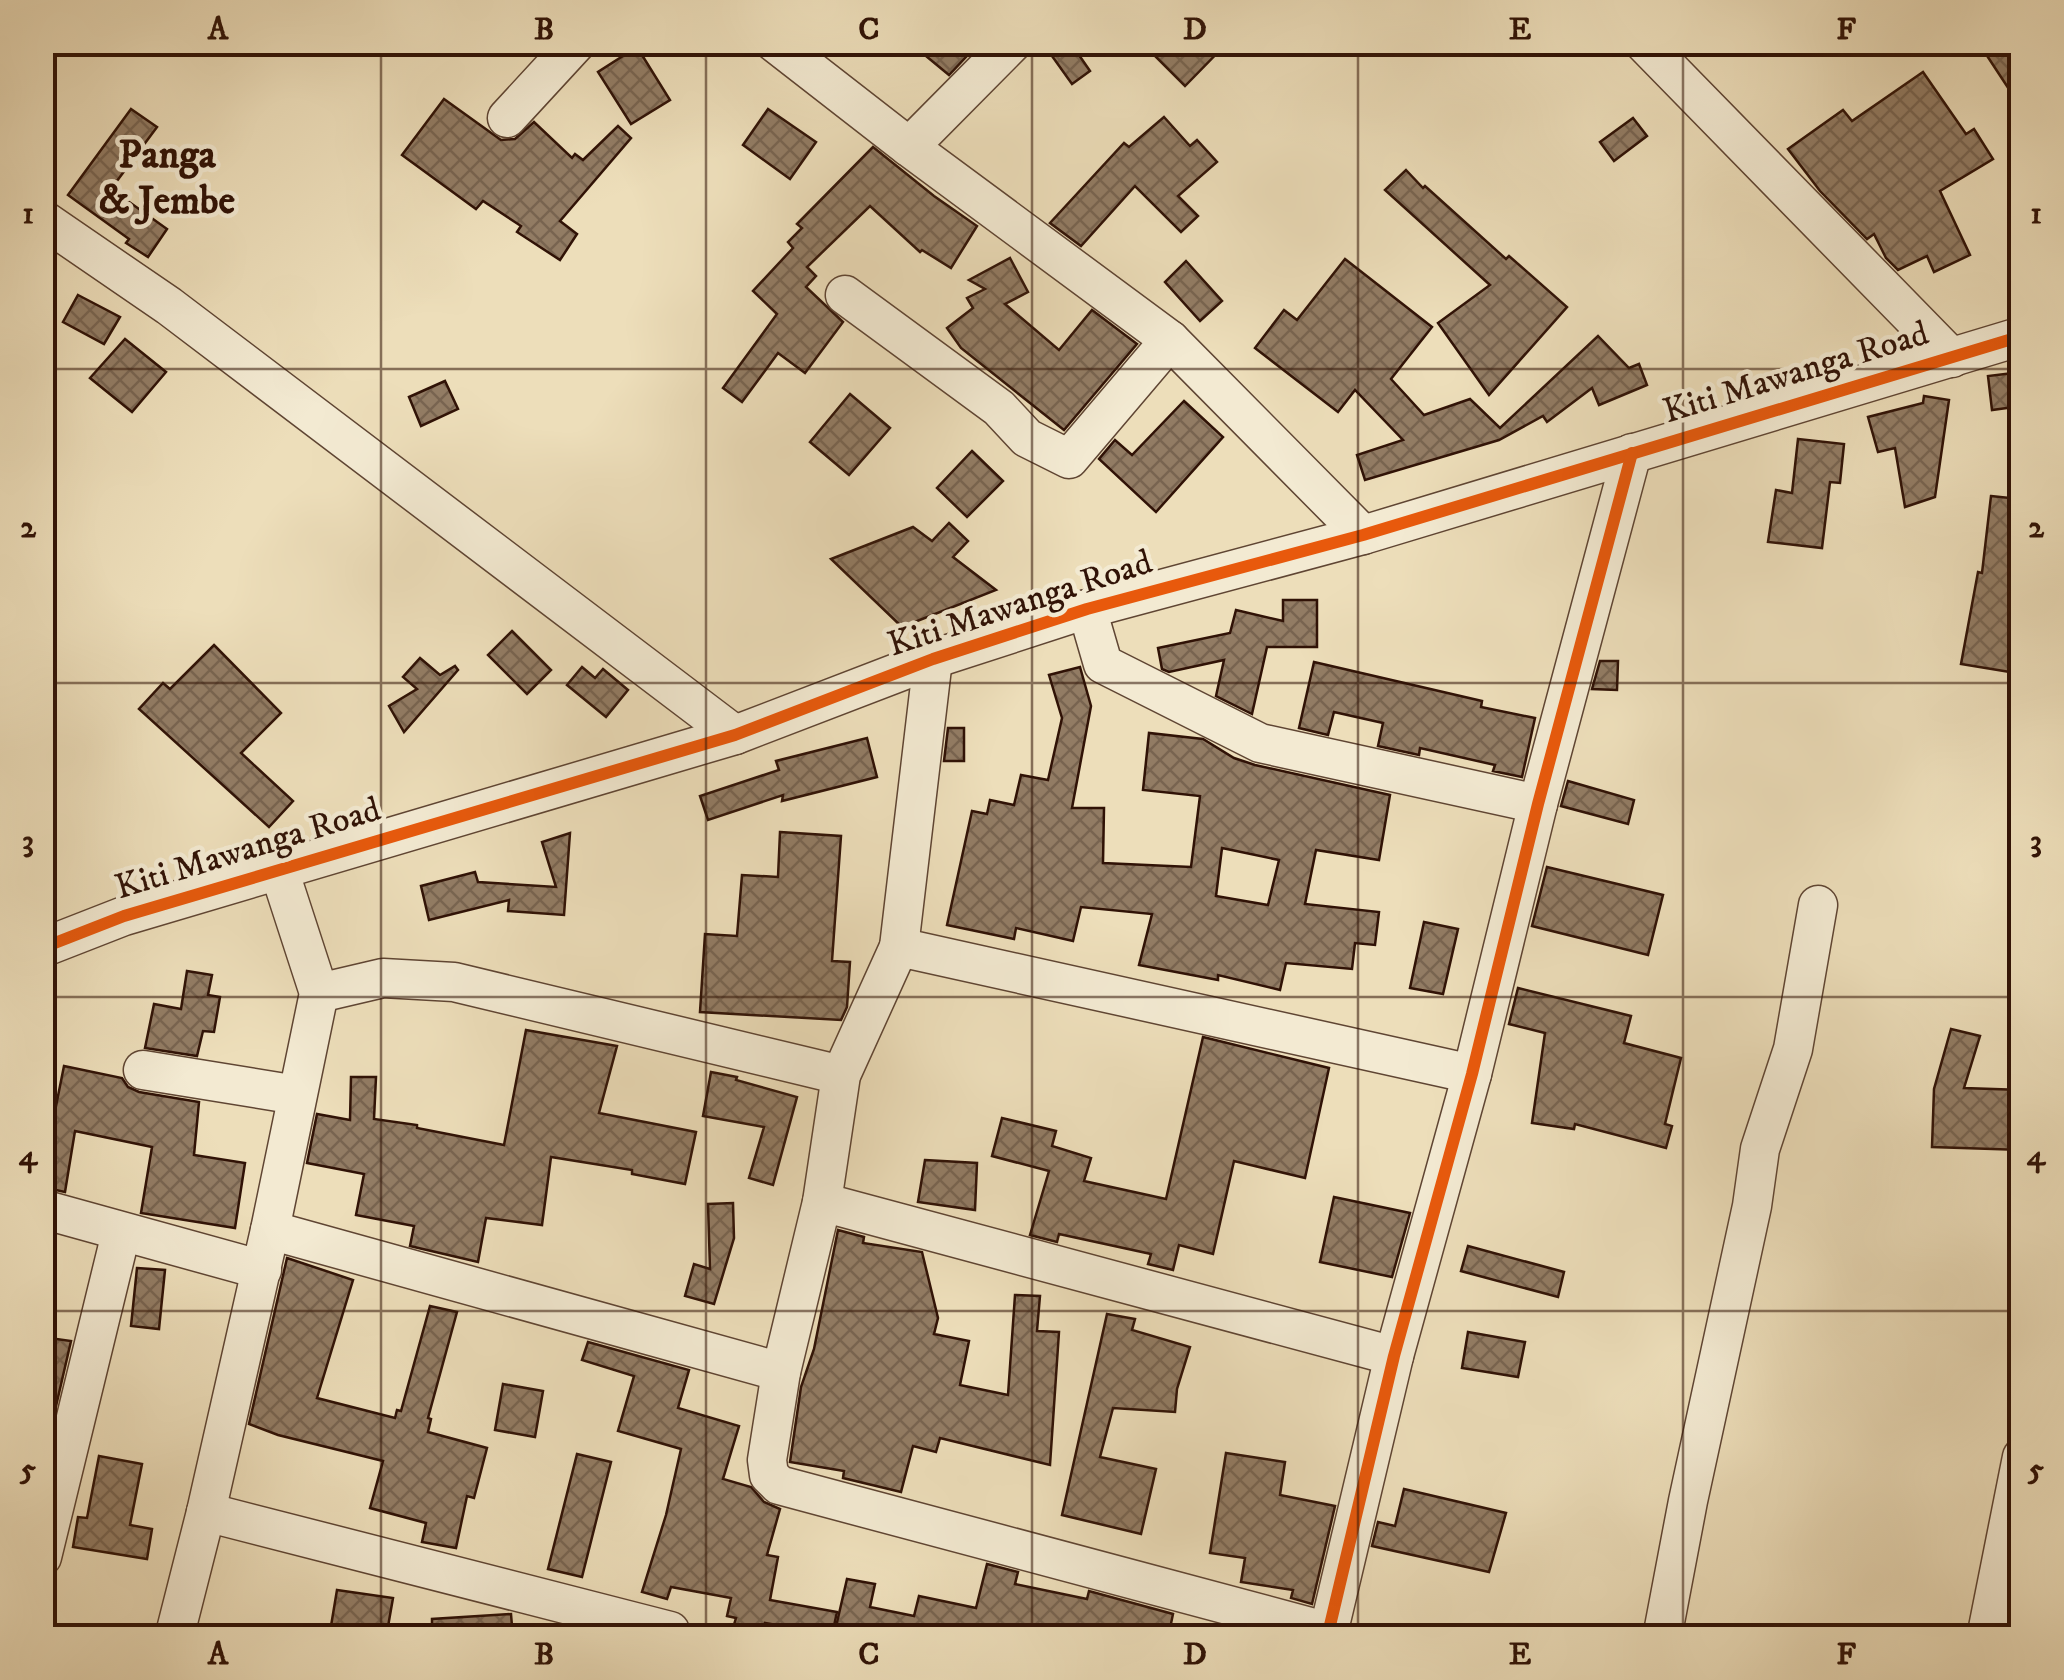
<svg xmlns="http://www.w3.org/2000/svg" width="2064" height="1680" font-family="'IM FELL DW Pica',serif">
	<defs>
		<pattern id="building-cross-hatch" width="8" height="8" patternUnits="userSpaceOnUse" patternTransform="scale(2.5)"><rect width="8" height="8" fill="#927c64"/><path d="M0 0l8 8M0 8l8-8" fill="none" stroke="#786450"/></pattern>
	</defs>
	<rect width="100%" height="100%" fill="#eddeba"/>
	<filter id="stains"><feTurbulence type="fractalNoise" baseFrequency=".002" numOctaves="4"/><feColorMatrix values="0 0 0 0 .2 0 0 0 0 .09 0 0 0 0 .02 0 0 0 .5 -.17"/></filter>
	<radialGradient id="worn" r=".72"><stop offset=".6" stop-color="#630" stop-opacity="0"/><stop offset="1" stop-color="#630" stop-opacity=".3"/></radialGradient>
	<!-- building -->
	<g fill="url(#building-cross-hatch)" stroke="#301206" stroke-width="2.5" fill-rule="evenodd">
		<path d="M909 42H980L949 75Z"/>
		<path d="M1042 42H1070L1090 71 1072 84Z"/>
		<path d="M1141 42H1228L1185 86Z"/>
		<path d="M1978 42H2013L2022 55V109Z"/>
		<path d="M637 47 670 100 631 124 598 72Z"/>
		<path d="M1923 72 1966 134 1974 129 1993 159 1940 191 1970 255 1934 272 1927 256 1898 270 1886 258 1874 234 1867 239 1820 191 1788 149 1843 110 1852 121Z"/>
		<path d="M444 99 501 140 515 139 534 122 572 158 575 154 583 160 618 126 631 138 560 221 577 234 560 260 517 232 521 226 483 201 476 209 402 155Z"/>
		<path d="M131 109 157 127 111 189 167 229 148 257 126 243 129 239 68 195Z"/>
		<path d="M768 109 816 142 790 179 743 145Z"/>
		<path d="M1164 117 1190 146 1197 140 1217 162 1178 196 1198 216 1181 232 1135 186 1081 246 1050 223 1124 143 1129 147Z"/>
		<path d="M1633 118 1647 136 1614 161 1600 142Z"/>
		<path d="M873 147 934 196 977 226 951 268 922 250 920 252 870 206 807 267 816 276 806 287 843 322 805 373 778 353 742 402 723 388 777 314 753 291 793 248 788 242 802 228 797 224Z"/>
		<path d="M1406 170 1423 188 1425 186 1506 259 1509 256 1567 307 1489 395 1438 323 1490 285 1385 190Z"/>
		<path d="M1010 258 1028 292 1005 304 1059 350 1092 310 1137 344 1064 430 961 348 947 328 973 308 967 298 985 289 969 280Z"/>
		<path d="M1345 259 1432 327 1391 379 1424 415 1470 399 1500 428 1598 336 1629 368 1639 364 1647 385 1599 405 1592 388 1547 422 1543 416 1499 440 1365 480 1357 455 1403 440 1355 390 1338 412 1255 348 1284 310 1297 320Z"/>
		<path d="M1186 261 1222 301 1200 321 1165 282Z"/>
		<path d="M78 295 120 317 104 344 63 322Z"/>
		<path d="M125 339 166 372 132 412 90 378Z"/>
		<path d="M2022 372V406L1992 410 1988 376Z"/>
		<path d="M445 381 458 409 421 426 409 397Z"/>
		<path d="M850 394 890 428 849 475 810 442Z"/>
		<path d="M1924 396 1949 400 1935 497 1905 507 1895 448 1878 452 1868 417 1923 403Z"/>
		<path d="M1184 401 1223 437 1156 512 1099 459 1115 440 1132 455Z"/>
		<path d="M1798 439 1844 444 1840 483 1830 482 1822 548 1768 542 1776 490 1792 493Z"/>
		<path d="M972 451 1003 481 967 517 937 488Z"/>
		<path d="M1991 496 2020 499 2011 580H2022V674L1961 664 1978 572 1982 573Z"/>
		<path d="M949 523 968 541 953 557 996 590 902 627 831 559 913 527 932 541Z"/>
		<path d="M1283 600H1317V647H1267L1252 714 1216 696 1224 660 1169 672 1162 669 1158 648 1230 633 1236 610 1283 621Z"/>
		<path d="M512 631 551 670 527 694 488 655Z"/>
		<path d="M214 645 281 713 241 753 293 801 269 827 139 709 163 683 170 689Z"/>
		<path d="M420 658 440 675 455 666 458 670 404 732 389 706 417 689 403 677Z"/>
		<path d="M1600 661H1618L1617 690 1592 689Z"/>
		<path d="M1314 662 1482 701 1481 707 1535 718 1522 777 1493 771 1495 765 1420 748 1419 755 1378 746 1383 723 1334 712 1328 735 1299 728Z"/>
		<path d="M582 667 595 678 603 669 628 690 606 717 567 685Z"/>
		<path d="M1080 667 1091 706 1072 808H1104L1103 863 1191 867 1200 796 1143 790 1149 733 1203 739 1234 758 1255 765 1390 795 1379 860 1316 850 1305 904 1379 912 1375 945 1355 943 1352 969 1286 963 1280 990 1218 975V980L1139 965 1152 914 1081 907 1073 941 1016 928 1014 939 947 925 972 811 987 814 990 800 1014 805 1021 775 1048 780 1062 718 1049 675ZM1222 848 1279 860 1268 905 1216 896Z"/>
		<path d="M948 728H964V761H944Z"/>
		<path d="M867 738 877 777 782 801 783 795 708 820 700 796 779 770 776 761Z"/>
		<path d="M1568 781 1634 800 1628 824 1561 806Z"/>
		<path d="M780 832 841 836 832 961 850 962 847 1007 841 1020 700 1012 705 934 737 936 742 875 778 877Z"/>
		<path d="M570 833 564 915 508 911 509 900 429 920 421 886 475 872 478 882 556 887 542 842Z"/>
		<path d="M1547 867 1663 895 1648 955 1532 926Z"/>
		<path d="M1424 922 1458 929 1443 994 1410 988Z"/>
		<path d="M187 971 212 975 208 995 220 997 214 1032 203 1031 197 1056 145 1048 154 1004 181 1009Z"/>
		<path d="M1518 988 1631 1016 1624 1043 1681 1058 1665 1124 1672 1126 1666 1148 1575 1124 1574 1129 1532 1123 1545 1033 1509 1024Z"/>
		<path d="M1951 1029 1980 1036 1964 1088 2022 1090V1150L1932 1147 1934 1089Z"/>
		<path d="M526 1030 617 1046 599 1113 696 1132 685 1184 632 1174V1170L551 1157 542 1225 486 1218 478 1262 410 1246 414 1226 356 1215 364 1174 307 1163 317 1114 350 1120 351 1077H376L374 1119 417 1125V1128L504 1145Z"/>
		<path d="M1203 1037 1329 1068 1305 1178 1234 1161 1213 1254 1179 1245 1173 1270 1148 1264 1151 1254 1059 1234 1057 1242 1030 1235 1049 1171 992 1156 1002 1118 1056 1131 1052 1146 1091 1158 1084 1181 1166 1199Z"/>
		<path d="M64 1066 122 1078 128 1087 139 1092 199 1102 194 1155 245 1163 235 1228 141 1213 152 1147 75 1131 65 1192 42 1187 46 1135 50 1136Z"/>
		<path d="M711 1072 737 1077 736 1080 797 1097 773 1185 749 1178 764 1127 703 1116Z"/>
		<path d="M925 1160 977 1163 975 1210 918 1202Z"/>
		<path d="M1334 1197 1410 1213 1392 1277 1320 1262Z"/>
		<path d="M733 1203 734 1238 714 1304 685 1296 694 1264 710 1269 708 1204Z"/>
		<path d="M838 1230 864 1237 863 1243 922 1252 938 1318 934 1334 969 1341 960 1385 1008 1395 1015 1295 1040 1296 1037 1331 1059 1332 1050 1465 940 1438 936 1452 913 1446 901 1492 843 1478 844 1471 790 1462 801 1387 814 1349Z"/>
		<path d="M1468 1246 1564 1272 1558 1297 1461 1271Z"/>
		<path d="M287 1258 353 1280 317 1398 395 1418 397 1410 401 1411 430 1306 457 1312 428 1418 431 1419 428 1432 487 1448 474 1498 467 1496 456 1548 422 1542 426 1523 370 1508 383 1461 278 1435 249 1424Z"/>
		<path d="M137 1268 165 1270 159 1329 131 1326Z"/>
		<path d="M1107 1314 1135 1319 1132 1330 1190 1347 1177 1389 1175 1412 1113 1408 1100 1457 1156 1469 1141 1534 1062 1515Z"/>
		<path d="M1468 1332 1525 1342 1518 1377 1462 1368Z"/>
		<path d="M42 1337 71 1341 56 1406 42 1404Z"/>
		<path d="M588 1342 689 1370 678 1408 739 1426 723 1479 751 1487 764 1502 780 1509 767 1555 778 1557 770 1600 837 1612 832 1635 765 1623 761 1638H730L736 1618 727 1616 731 1598 671 1587 667 1599 642 1592 666 1515 681 1449 618 1431 634 1376 582 1360Z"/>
		<path d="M503 1384 543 1391 535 1437 495 1430Z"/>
		<path d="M1226 1453 1285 1462 1280 1495 1335 1506 1312 1604 1291 1598 1293 1590 1241 1582 1245 1558 1210 1553Z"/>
		<path d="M577 1454 611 1462 582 1577 548 1569Z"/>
		<path d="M99 1456 142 1464 130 1525 152 1529 147 1559 73 1547 78 1517 87 1518Z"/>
		<path d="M1404 1489 1506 1513 1489 1572 1372 1546 1378 1522 1395 1526Z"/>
		<path d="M987 1564 1018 1572 1015 1584 1087 1599 1089 1591 1173 1614 1168 1638H865L835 1631 847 1579 875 1584 870 1607 914 1616 919 1596 976 1608Z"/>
		<path d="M337 1590 393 1598 386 1638H329Z"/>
		<path d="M511 1614 513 1638H432V1619Z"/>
	</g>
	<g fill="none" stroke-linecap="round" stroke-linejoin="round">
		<!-- minor casing -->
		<g stroke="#5f4533" stroke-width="41">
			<g id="minor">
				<path d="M774 42 909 147 1170 340 1363 535"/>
				<path d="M1643 42 1952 358"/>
				<path d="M507 118 577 42"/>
				<path d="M909 147 1013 42"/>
				<path d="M42 219 169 306 735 735"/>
				<path d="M845 295 999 408 1027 438 1069 459 1170 340"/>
				<path d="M1087 609 1103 664 1260 743 1538 804"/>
				<path d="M933 659 899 947 1472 1074"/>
				<path d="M279 870 319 993 270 1230 781 1372"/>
				<path d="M899 947 841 1075 822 1202 781 1372 767 1460 769 1475 779 1485 1329 1632"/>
				<path d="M42 948 124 916 735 735 933 659 1087 609 1363 535 2022 336"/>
				<path d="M319 993 383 978 454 982 841 1075"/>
				<path d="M143 1070 297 1095"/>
				<path d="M822 1202 1394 1356"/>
				<path d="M42 1209 262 1270"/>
				<path d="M206 1512 670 1631"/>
				<path d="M42 1557 121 1233"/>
				<path d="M174 1638 206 1512 270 1230"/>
				<path d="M1327 1638 1394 1356 1472 1074 1538 804 1632 453"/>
				<path d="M1662 1638 1688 1501 1752 1206 1760 1149 1793 1049 1818 905"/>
				<path d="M1986 1638 2022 1457"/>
			</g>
		</g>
		<!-- minor -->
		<use href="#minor" stroke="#f3ead2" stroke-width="38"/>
		<!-- cycleway casing -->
		<g stroke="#f3ead2" stroke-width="19">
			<g id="cycleway">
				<path d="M42 948 124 916 735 735 933 659 1087 609 1363 535 2022 336"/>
				<path d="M1327 1638 1394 1356 1472 1074 1538 804 1632 453"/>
			</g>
		</g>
		<!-- cycleway -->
		<use href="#cycleway" stroke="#e8590c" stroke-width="12"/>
	</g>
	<!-- grid -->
	<path fill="none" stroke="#301206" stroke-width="2.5" stroke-opacity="0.55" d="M381 42V1638M706 42V1638M1032 42V1638M1358 42V1638M1683 42V1638M42 369H2022M42 683H2022M42 997H2022M42 1311H2022"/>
	<g text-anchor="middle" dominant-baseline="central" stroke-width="9" stroke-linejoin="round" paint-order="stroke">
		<!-- street labels -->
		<g font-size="35" fill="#301206" stroke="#f3ead2">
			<text transform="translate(1796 373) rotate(-17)">Kiti Mawanga Road</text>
			<text transform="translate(1020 604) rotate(-18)">Kiti Mawanga Road</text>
			<text transform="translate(248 849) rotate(-17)">Kiti Mawanga Road</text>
		</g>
		<!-- quarter labels -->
		<g font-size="40" font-weight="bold" fill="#301206" stroke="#f3ead2">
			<text x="167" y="156">Panga<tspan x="167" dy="46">&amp; Jembe</tspan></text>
		</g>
	</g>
	<!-- margin -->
	<rect width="2064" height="1680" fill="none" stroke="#eddeba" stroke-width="110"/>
	<rect x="55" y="55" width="1954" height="1570" fill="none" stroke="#301206" stroke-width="4"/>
	<g font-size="32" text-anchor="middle" font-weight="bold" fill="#301206">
		<text x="218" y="39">A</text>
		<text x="544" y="39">B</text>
		<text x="869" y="39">C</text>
		<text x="1195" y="39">D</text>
		<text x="1520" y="39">E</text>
		<text x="1846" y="39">F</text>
		<text x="28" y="223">1</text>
		<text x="2036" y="223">1</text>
		<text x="28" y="537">2</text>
		<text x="2036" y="537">2</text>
		<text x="28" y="851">3</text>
		<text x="2036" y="851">3</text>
		<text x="28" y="1165">4</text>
		<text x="2036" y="1165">4</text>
		<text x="28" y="1479">5</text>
		<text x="2036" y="1479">5</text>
		<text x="218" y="1664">A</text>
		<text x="544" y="1664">B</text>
		<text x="869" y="1664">C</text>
		<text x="1195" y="1664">D</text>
		<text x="1520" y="1664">E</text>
		<text x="1846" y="1664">F</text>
	</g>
	<rect width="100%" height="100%" filter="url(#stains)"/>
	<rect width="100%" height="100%" fill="url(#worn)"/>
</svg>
